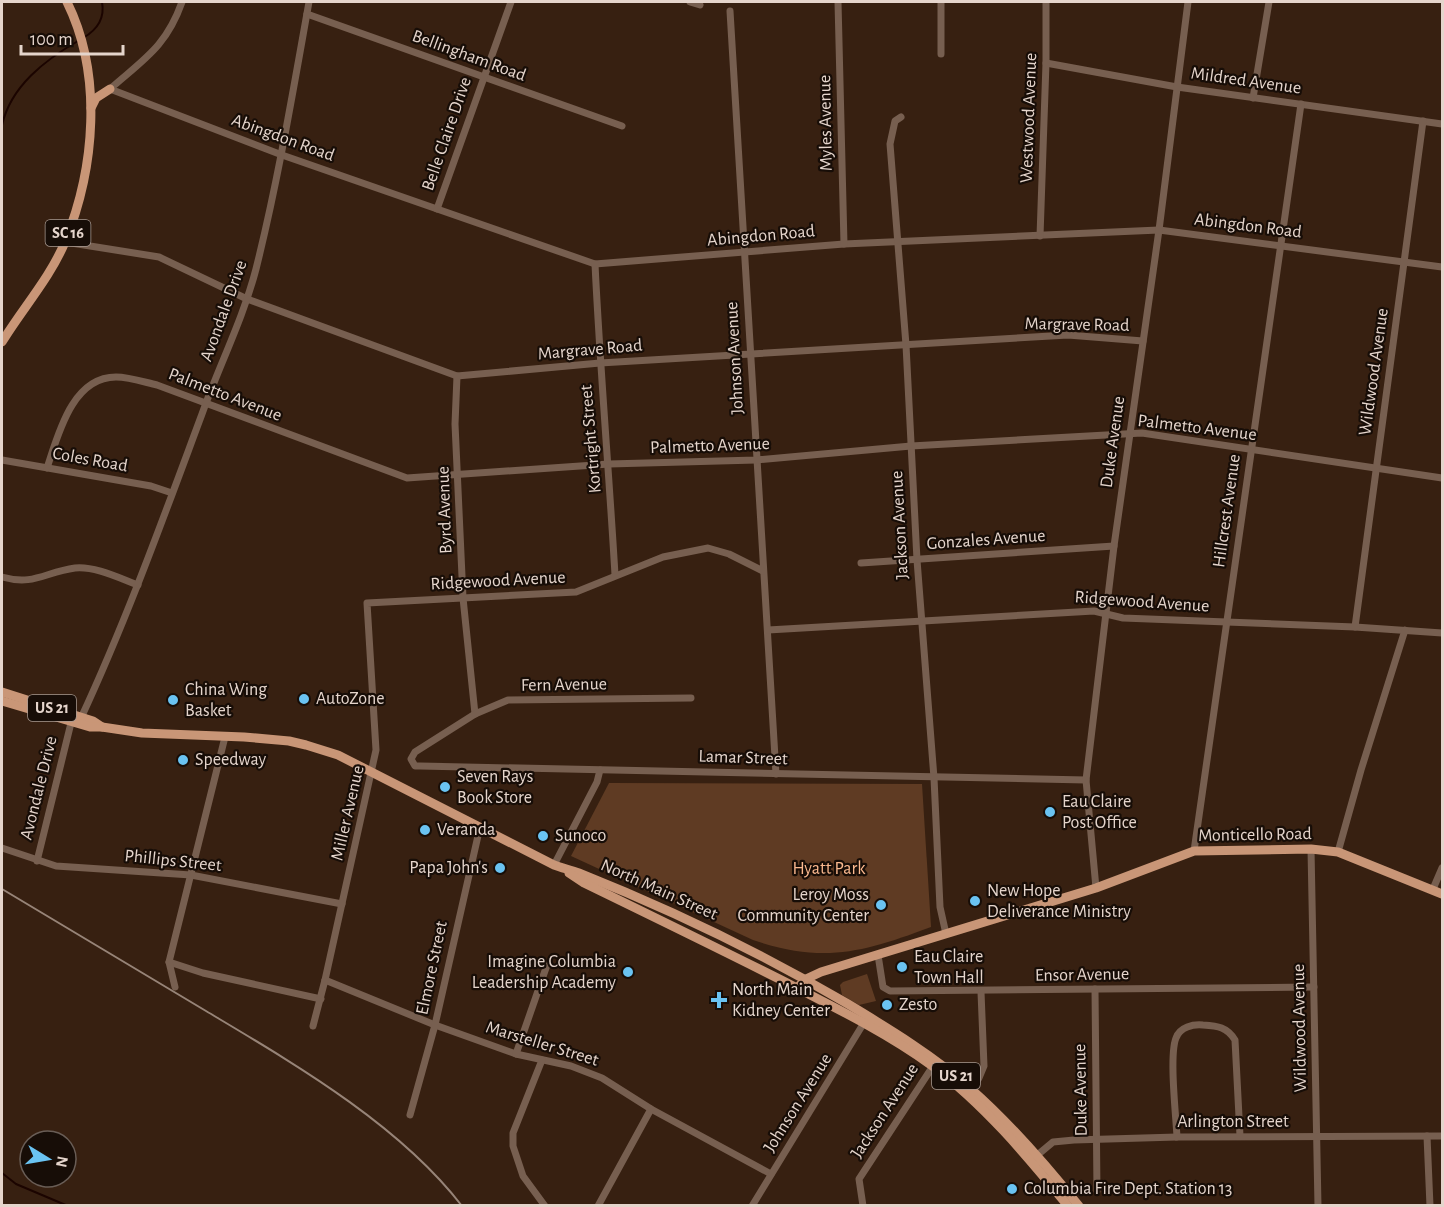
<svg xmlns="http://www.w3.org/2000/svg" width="1444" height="1207" font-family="'Alegreya Sans',sans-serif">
	<rect width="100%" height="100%" fill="#372011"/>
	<!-- green -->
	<g fill="#5f3b23">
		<path d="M609 783 922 784 931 927C864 952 824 964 753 940L571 856Z"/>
		<path d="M867 974 876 1001 859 1005 842 995 840 985 843 982Z"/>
	</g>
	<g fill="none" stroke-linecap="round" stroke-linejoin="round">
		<!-- stream -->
		<g stroke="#1b0400" stroke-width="2">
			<path d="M83 38C97 30 105 18 102 2"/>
			<path d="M2 125C11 86 45 60 78 41"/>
			<path d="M2 1173 16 1184 68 1206"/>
		</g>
		<!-- minor -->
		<g stroke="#775f50" stroke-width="7">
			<path d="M182 2C166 47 144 59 110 89L282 155 595 264 844 244 1159 230 1442 267"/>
			<path d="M690 2 700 5"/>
			<path d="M838 2 844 244"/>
			<path d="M730 11 776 774"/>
			<path d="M307 14 622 126"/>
			<path d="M941 54V2"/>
			<path d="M1046 63 1177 87 1442 124"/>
			<path d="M1253 98 1269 2"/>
			<path d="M901 117 895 121 890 144 906 345 917 560 934 778 940 907 946 934"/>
			<path d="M437 209 511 2"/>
			<path d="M1040 236 1046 63V2"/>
			<path d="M65 242 159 257 247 299 457 376 600 363 1068 335 1143 341"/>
			<path d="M595 264C600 368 609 472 615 575"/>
			<path d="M457 376 455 424 463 598 475 714"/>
			<path d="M2 460 151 486 172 493"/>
			<path d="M47 468C58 435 72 377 116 377 129 377 144 382 157 385L407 478 609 464 756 460 911 446 1142 433 1442 478"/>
			<path d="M861 563 1114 546"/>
			<path d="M2 577C34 586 45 572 75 568 95 566 119 578 138 585"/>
			<path d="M1355 627 1423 121"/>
			<path d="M768 630 1094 611 1123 618 1355 627 1442 633"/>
			<path d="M691 698 508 700 475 714 415 752 411 759 415 766H420L1086 780"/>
			<path d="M81 718C127 619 164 516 202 414 219 366 243 319 256 269 278 181 293 91 309 2"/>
			<path d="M2 848 56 866 191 875 342 904"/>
			<path d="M1311 849 1318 1206"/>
			<path d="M1194 851 1301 104"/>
			<path d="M1338 852 1361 770 1405 630"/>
			<path d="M37 861 71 723"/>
			<path d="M554 865 597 782 600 770"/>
			<path d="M1096 888 1086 780 1114 546 1159 230 1188 2"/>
			<path d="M1433 889 1442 868"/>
			<path d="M878 955 883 987 890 991 1314 987"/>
			<path d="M169 962 203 973 321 999"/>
			<path d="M325 980 435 1025 516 1054 571 1066 602 1078 651 1109 771 1174"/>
			<path d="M175 987 169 962 225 737"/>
			<path d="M1095 989 1097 1191"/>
			<path d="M313 1026 325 980 376 750 367 603 576 592 663 557 708 548 729 554 763 571"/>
			<path d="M516 1054 547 965"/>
			<path d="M542 1060 513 1133V1146L523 1176 545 1206"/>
			<path d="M969 1093 979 1078 984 1066 981 992"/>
			<path d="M410 1115 435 1025 480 827"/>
			<path d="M1427 1136 1430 1206"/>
			<path d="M1177 1137C1176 1116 1169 1055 1176 1038 1180 1027 1193 1024 1203 1025 1218 1026 1227 1027 1235 1040L1240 1136"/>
			<path d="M1035 1157 1053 1142 1074 1140 1177 1137 1442 1136"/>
			<path d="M598 1206 651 1109"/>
			<path d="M752 1206 865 1021"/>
			<path d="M863 1206 859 1179 935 1063"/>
		</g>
		<!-- major -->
		<g stroke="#c99677" stroke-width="9">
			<path d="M91 108 96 98 110 89"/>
			<path d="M2 342C22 309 50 278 65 242 95 168 103 75 67 2"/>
			<path d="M2 692 93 721 102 727"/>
			<path d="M2 701 90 727H102L142 733 244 737 289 741 306 745 338 755 554 865C562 868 571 870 579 873 672 910 763 954 848 1004 891 1030 934 1056 971 1089 1011 1124 1046 1165 1079 1206"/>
			<path d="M569 873 584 883C654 917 724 951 793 986 840 1010 888 1034 931 1065 983 1103 1027 1156 1068 1206"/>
			<path d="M797 988 806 979 821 972 1096 888 1194 851 1311 849 1338 852 1442 894"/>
		</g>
		<!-- rail -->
		<path stroke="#978478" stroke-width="2" d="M2 889C70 930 138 970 206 1011 293 1063 399 1124 462 1206"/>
	</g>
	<!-- markers -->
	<g fill="#6ac3f2" stroke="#170d07" stroke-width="2">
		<circle cx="304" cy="699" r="6"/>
		<circle cx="173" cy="700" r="6"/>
		<circle cx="183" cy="760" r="6"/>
		<circle cx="445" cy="787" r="6"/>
		<circle cx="1050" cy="812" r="6"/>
		<circle cx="425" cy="830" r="6"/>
		<circle cx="543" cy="836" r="6"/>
		<circle cx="500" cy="868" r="6"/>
		<circle cx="975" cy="901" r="6"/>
		<circle cx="881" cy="905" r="6"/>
		<circle cx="902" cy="967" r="6"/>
		<circle cx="628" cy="972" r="6"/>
		<path d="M716 991h6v6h6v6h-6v6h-6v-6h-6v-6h6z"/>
		<circle cx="887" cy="1005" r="6"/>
		<circle cx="1012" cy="1189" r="6"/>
	</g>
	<g text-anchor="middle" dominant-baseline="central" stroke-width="4.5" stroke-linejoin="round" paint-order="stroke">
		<!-- shield labels -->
		<g fill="#170d07" stroke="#a79991" stroke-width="1.5">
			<rect x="45.5" y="220" width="45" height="26" rx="4.5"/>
			<rect x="28" y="695" width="48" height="26" rx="4.5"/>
			<rect x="932" y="1063" width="48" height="26" rx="4.5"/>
		</g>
		<g font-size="16" font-weight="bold" fill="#e5d5cc">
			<text x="68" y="233">SC 16</text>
			<text x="52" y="708">US 21</text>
			<text x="956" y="1076">US 21</text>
		</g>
		<!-- street labels -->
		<g font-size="18" fill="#e5d5cc" stroke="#170d07">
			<text transform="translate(469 56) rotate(20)">Bellingham Road</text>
			<text transform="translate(1246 81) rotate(8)">Mildred Avenue</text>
			<text transform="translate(1029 118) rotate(-88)">Westwood Avenue</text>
			<text transform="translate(826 123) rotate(-91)">Myles Avenue</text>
			<text transform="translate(447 134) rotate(-71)">Belle Claire Drive</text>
			<text transform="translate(283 138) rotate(20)">Abingdon Road</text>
			<text transform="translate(1248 226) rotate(7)">Abingdon Road</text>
			<text transform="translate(761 236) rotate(-5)">Abingdon Road</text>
			<text transform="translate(224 311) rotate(-70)">Avondale Drive</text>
			<text transform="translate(1077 325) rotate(1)">Margrave Road</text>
			<text transform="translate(590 350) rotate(-5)">Margrave Road</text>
			<text transform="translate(735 358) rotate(-93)">Johnson Avenue</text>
			<text transform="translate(1374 372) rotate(-82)">Wildwood Avenue</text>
			<text transform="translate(225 395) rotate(21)">Palmetto Avenue</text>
			<text transform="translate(1197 428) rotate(7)">Palmetto Avenue</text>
			<text transform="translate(591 439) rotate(-95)">Kortright Street</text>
			<text transform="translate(1113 442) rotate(-82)">Duke Avenue</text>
			<text transform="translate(710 446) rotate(-2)">Palmetto Avenue</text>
			<text transform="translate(90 460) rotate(10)">Coles Road</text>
			<text transform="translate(445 510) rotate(-92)">Byrd Avenue</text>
			<text transform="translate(1227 511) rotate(-82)">Hillcrest Avenue</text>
			<text transform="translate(900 525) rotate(-93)">Jackson Avenue</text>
			<text transform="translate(986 540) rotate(-4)">Gonzales Avenue</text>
			<text transform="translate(498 581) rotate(-3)">Ridgewood Avenue</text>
			<text transform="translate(1142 602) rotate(4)">Ridgewood Avenue</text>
			<text transform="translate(564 685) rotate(-1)">Fern Avenue</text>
			<text transform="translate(743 758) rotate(2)">Lamar Street</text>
			<text transform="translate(39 788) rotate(-76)">Avondale Drive</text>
			<text transform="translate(348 813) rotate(-77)">Miller Avenue</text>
			<text transform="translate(1255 835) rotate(-1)">Monticello Road</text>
			<text transform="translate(173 861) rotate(6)">Phillips Street</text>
			<text transform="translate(659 890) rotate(24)">North Main Street</text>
			<text transform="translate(432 968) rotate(-78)">Elmore Street</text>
			<text transform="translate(1082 975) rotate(-1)">Ensor Avenue</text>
			<text transform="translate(1300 1028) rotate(-91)">Wildwood Avenue</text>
			<text transform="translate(542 1044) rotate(17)">Marsteller Street</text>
			<text transform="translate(1081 1090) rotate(-91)">Duke Avenue</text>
			<text transform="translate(798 1103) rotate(-58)">Johnson Avenue</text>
			<text transform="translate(885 1111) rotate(-57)">Jackson Avenue</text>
			<text x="1233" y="1122">Arlington Street</text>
		</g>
		<!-- poi labels -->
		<g font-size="18" fill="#e5d5cc" stroke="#170d07" text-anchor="start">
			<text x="185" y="690">China Wing<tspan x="185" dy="21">Basket</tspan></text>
			<text x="316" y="699">AutoZone</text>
			<text x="195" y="760">Speedway</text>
			<text x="457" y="777">Seven Rays<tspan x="457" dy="21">Book Store</tspan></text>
			<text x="1062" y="802">Eau Claire<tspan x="1062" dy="21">Post Office</tspan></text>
			<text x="437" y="830">Veranda</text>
			<text x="555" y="836">Sunoco</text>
			<text x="488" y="868" text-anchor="end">Papa John's</text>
			<text x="987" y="891">New Hope<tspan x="987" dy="21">Deliverance Ministry</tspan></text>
			<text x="869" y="895" text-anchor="end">Leroy Moss<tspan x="869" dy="21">Community Center</tspan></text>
			<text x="914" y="957">Eau Claire<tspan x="914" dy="21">Town Hall</tspan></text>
			<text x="616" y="962" text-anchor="end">Imagine Columbia<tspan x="616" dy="21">Leadership Academy</tspan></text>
			<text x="732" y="990">North Main<tspan x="732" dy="21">Kidney Center</tspan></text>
			<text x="899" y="1005">Zesto</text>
			<text x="1024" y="1189">Columbia Fire Dept. Station 13</text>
		</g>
		<!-- park labels -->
		<g font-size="18" fill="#fbb98f" stroke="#170d07">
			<text x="829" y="869">Hyatt Park</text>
		</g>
	</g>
	<!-- border -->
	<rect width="1444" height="1207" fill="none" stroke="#e5d5cc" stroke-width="6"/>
	<!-- north arrow -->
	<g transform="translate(48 1159) rotate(101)"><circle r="28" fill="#170d07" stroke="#695d56" stroke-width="1.5"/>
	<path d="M0-4.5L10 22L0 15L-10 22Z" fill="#6ac3f2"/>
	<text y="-9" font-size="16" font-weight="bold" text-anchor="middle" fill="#e5d5cc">N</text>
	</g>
	<!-- scale -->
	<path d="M21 45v9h102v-9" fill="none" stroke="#e5d5cc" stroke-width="3"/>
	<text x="30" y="45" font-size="18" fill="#e5d5cc" stroke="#170d07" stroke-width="4.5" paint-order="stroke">100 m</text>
</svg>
